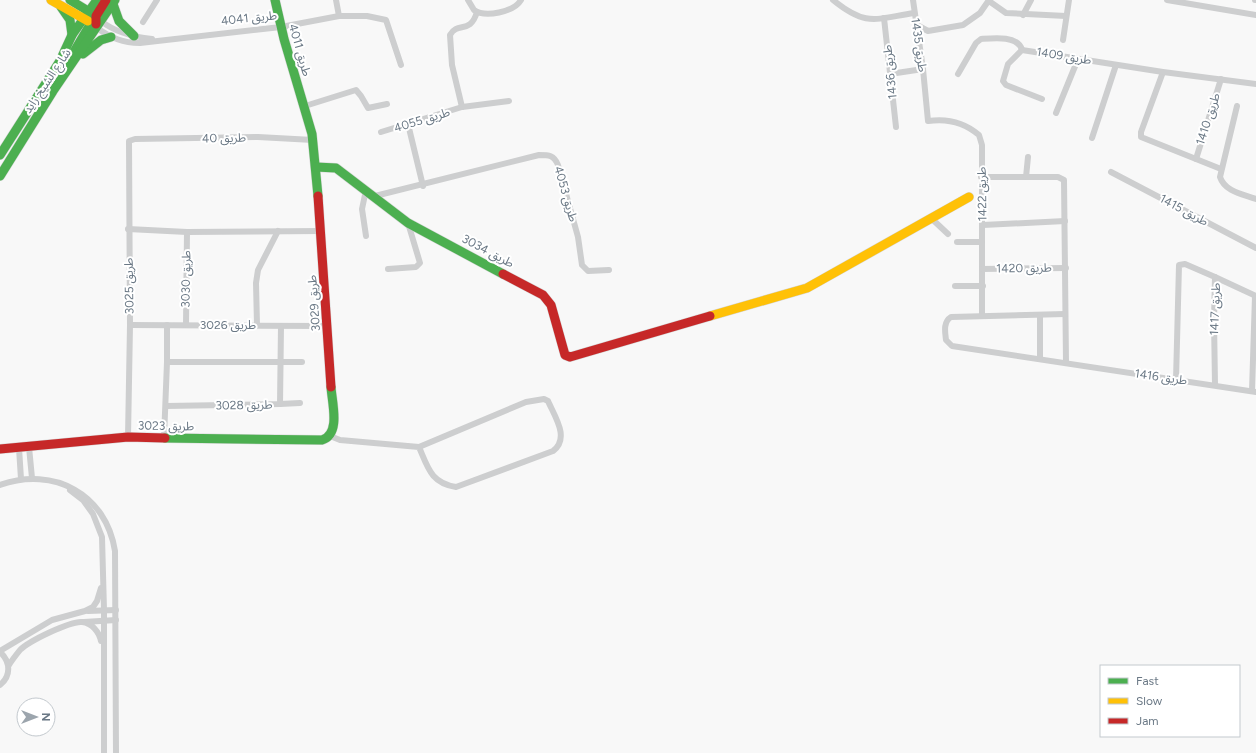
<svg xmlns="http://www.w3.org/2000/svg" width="1256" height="753" font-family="Figtree,'Noto Sans Arabic',sans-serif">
	<rect width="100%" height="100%" fill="#f8f8f8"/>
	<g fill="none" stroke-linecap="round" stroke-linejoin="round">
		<!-- fast casing -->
		<g stroke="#d5d6d6" stroke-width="10">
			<g id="fast">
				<path d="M70 0 93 14"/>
				<path d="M275 0 284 39 312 134 318 196"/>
				<path d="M113 4 119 21 134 36"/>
				<path d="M61 7 70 20 72 35"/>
				<path d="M83 54 101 40 111 37"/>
				<path d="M66 65 91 23 89 12"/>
				<path d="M0 155 60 61 72 35 97 0"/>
				<path d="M316 167 336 168 408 223 503 274"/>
				<path d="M0 176 53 91 115 0"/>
				<path d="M165 438 322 440C341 434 332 403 331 387"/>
			</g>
		</g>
		<!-- slow casing -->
		<g stroke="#d5d6d6" stroke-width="10">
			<g id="slow">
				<path d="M51 0 88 21"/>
				<path d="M710 316 807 288 969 197"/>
			</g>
		</g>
		<!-- jam casing -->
		<g stroke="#d5d6d6" stroke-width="10">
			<g id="jam">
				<path d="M96 24V16L106 0"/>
				<path d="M318 196 331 387"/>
				<path d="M503 274 543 295 551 305 565 355 570 357 710 316"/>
				<path d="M0 449 128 437 165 438"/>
			</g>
		</g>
		<!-- street -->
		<g stroke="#cdcecf" stroke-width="6">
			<path d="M336 0 339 16"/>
			<path d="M468 0 474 10C485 18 514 12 521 0"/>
			<path d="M833 0C866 27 875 19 914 13"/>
			<path d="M913 0 923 69 928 121C948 118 964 122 979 135L982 145V315"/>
			<path d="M1167 0 1256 15"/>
			<path d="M1255 0H1256"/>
			<path d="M989 1 1006 13 1066 16"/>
			<path d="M1023 15 1031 0"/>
			<path d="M884 18 896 127"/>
			<path d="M101 21C116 33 134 37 152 39"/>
			<path d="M143 22 157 0"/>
			<path d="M917 25 928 31 963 25 980 13 989 0"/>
			<path d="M97 28C111 38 123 43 140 43L281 27 339 16H367L386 20 401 65"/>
			<path d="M1063 40 1069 0"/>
			<path d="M1163 72 1141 132V137L1221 169"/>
			<path d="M890 74 923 69"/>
			<path d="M958 74 976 43 981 39C993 38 1018 35 1022 50"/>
			<path d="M1042 99 1006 85 1003 81 1008 64 1022 50 1163 72 1256 84"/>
			<path d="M305 106 356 90 361 96 368 108 387 104"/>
			<path d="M1237 106 1220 177C1225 192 1243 194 1256 199"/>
			<path d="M462 107 452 65 450 35C458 21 470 35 477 12"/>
			<path d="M1056 113 1078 59"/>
			<path d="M408 124 423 186"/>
			<path d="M381 132 462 107 509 101"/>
			<path d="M1092 138 1116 65"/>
			<path d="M1196 159 1221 79"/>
			<path d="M1111 172 1256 248"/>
			<path d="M981 177H1058L1064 180 1066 362"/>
			<path d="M1026 177 1028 157"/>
			<path d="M366 190 362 209 366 236"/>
			<path d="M375 196 539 155C549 155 554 155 558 165L578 237 582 265 588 271 609 270"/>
			<path d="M932 219 948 234"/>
			<path d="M983 225 1065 221"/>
			<path d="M128 229 187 232 321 231"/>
			<path d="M957 242H982"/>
			<path d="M388 269 416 267 420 263 408 223"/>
			<path d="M982 269 1066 268"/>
			<path d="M955 286H983"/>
			<path d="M1065 314 951 317C943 322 945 332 946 340L952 346 1256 392"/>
			<path d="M130 325 327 326"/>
			<path d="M186 325 187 232"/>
			<path d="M257 325 256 283 258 270 278 231"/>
			<path d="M1040 359V315"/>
			<path d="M167 362H302"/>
			<path d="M1176 380 1179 265 1185 264 1215 277"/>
			<path d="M1215 385 1214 320 1215 277 1256 296"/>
			<path d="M1252 391 1255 296"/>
			<path d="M280 404 300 403"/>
			<path d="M166 406 280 404 281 326"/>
			<path d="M330 436 340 440 419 447 526 402 544 399 548 401C555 417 570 438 553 451L456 487C431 483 428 468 419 447"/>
			<path d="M128 437 130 325 129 141 135 139 258 137 313 140"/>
			<path d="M164 438 167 362V325"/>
			<path d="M29 447 32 478"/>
			<path d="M19 448 21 479"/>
			<path d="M0 485C54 466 106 494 115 551L116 753"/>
			<path d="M70 490 83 500 93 514 102 537 104 610V753"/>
			<path d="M88 611 116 610"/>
			<path d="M84 622 116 620"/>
			<path d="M0 651 52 620 85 611 93 607 97 601 101 588"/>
			<path d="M0 652C11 662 11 676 0 685"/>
			<path d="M9 665C12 660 16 655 20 650 29 641 70 621 82 622 92 623 99 632 101 641"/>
		</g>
		<!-- fast -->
		<use href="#fast" stroke="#4caf50" stroke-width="9"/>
		<!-- slow -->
		<use href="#slow" stroke="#ffc107" stroke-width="9"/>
		<!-- jam -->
		<use href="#jam" stroke="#c62828" stroke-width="9"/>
	</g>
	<g text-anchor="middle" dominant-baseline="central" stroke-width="4" stroke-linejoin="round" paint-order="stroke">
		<!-- street labels -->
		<g font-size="12" fill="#6a7885" stroke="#fff">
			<text transform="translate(249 18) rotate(-6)">طريق 4041</text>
			<text transform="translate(919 45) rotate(82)">طريق 1435</text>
			<text transform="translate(300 50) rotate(74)">طريق 4011</text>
			<text transform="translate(1064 56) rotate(9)">طريق 1409</text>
			<text transform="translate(890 72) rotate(-96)">طريق 1436</text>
			<text transform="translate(47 81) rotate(-56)">شارع الشيخ زايد</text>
			<text transform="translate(1208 119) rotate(-72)">طريق 1410</text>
			<text transform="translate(422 120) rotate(-17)">طريق 4055</text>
			<text transform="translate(224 138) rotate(-1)">طريق 40</text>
			<text transform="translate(566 194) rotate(74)">طريق 4053</text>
			<text transform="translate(982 194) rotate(-91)">طريق 1422</text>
			<text transform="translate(1184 210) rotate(28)">طريق 1415</text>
			<text transform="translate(488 251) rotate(28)">طريق 3034</text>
			<text transform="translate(1024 268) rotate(-1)">طريق 1420</text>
			<text transform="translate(186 279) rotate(-89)">طريق 3030</text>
			<text transform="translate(129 286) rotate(-91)">طريق 3025</text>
			<text transform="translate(314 303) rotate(-94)">طريق 3029</text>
			<text transform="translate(1215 309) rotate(-88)">طريق 1417</text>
			<text x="228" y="325">طريق 3026</text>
			<text transform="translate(1161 377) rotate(8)">طريق 1416</text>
			<text transform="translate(244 405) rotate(-1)">طريق 3028</text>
			<text transform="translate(166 426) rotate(1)">طريق 3023</text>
		</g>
	</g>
	<!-- legend -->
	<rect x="1100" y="665" width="140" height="72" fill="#ffffff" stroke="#c3c9ce"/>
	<rect x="1108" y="678" width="20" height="6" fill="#4caf50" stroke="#c3c9ce"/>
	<text x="1136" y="685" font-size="12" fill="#6a7885">Fast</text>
	<rect x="1108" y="698" width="20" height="6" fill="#ffc107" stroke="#c3c9ce"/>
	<text x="1136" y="705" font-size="12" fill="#6a7885">Slow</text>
	<rect x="1108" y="718" width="20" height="6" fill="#c62828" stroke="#c3c9ce"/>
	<text x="1136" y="725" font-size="12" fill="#6a7885">Jam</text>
	<!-- north arrow -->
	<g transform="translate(36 717) rotate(90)"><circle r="19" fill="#ffffff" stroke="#c3c9ce"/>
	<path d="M0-3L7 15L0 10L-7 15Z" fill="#9ca5ad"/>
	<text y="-6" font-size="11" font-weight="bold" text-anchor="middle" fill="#6a7885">N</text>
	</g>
</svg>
